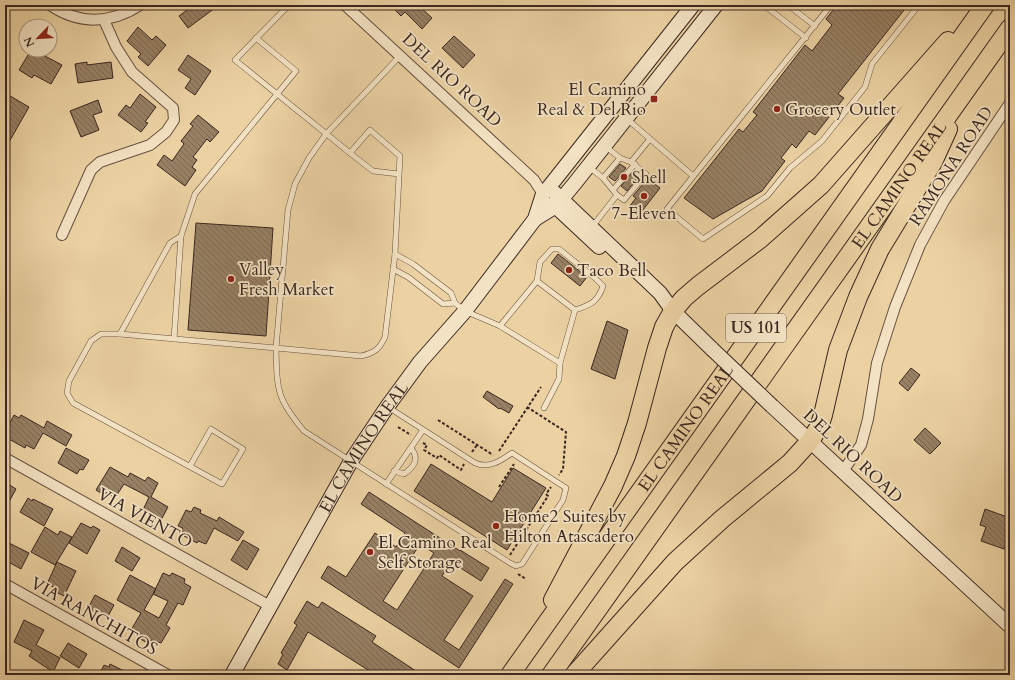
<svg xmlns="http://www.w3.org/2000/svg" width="1015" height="680" font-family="Cardo,serif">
	<defs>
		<pattern id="building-back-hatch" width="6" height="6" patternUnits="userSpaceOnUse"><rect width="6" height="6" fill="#978064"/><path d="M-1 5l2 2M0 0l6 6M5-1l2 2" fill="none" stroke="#7c6952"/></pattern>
	</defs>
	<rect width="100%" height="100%" fill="#ecd2a3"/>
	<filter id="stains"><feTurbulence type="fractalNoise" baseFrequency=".005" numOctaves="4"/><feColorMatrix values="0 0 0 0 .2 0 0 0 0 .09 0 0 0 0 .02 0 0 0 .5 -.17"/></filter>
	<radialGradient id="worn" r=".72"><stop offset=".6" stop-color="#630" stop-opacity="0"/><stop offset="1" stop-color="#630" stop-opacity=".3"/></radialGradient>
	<!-- building -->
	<g fill="url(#building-back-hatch)" stroke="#3a2720" fill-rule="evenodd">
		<path d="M194 5H219L188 28 179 16Z"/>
		<path d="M390 5H418L432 18 422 29 405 12 401 16Z"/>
		<path d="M837 5H908L838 94 844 98 815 135 809 131 796 148 792 144 781 158 785 161 762 191 713 219 684 198 739 129 743 132 757 115 753 112 805 45 812 51 832 25 826 19Z"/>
		<path d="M138 27 152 40 156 36 166 45 148 66 138 57 141 54 127 41Z"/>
		<path d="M454 36 475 55 463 68 442 48Z"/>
		<path d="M31 50H46L43 55 62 65 51 84 34 75 32 78 19 70Z"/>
		<path d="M188 55 211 71 195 95 185 88 191 79 178 70Z"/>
		<path d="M87 62V65L111 62 113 78 78 83 75 64Z"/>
		<path d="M5 93 29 107 5 149Z"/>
		<path d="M140 94 156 107 145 122 148 123 141 132 118 115 126 105 130 108Z"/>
		<path d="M98 100 102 112 93 115 99 130 81 137 70 111Z"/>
		<path d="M198 115 219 132 210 142 207 139 193 157 197 160 192 167 196 170 185 186 157 165 164 155 172 161 184 144 181 141 193 126 190 124Z"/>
		<path d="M620 164 626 168 615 181 609 177Z"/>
		<path d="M632 173 638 178 627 191 621 186Z"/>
		<path d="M650 180 660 188 639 215 629 207 636 198 633 196 644 183 646 185Z"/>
		<path d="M196 223 273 228 266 336 188 330Z"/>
		<path d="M558 254 587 277 580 286 551 263Z"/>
		<path d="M607 321 628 330 615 379 591 369Z"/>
		<path d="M911 368 920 375 908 391 899 383Z"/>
		<path d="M487 391 513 406 509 413 500 408 499 409 483 397Z"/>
		<path d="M14 415 19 418 21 415 44 428 47 421 72 435 66 446 43 433 34 449 26 445 25 448 7 438 10 432 6 430Z"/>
		<path d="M925 428 941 443 930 454 914 440Z"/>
		<path d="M66 448 89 460 83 470 80 469 77 474 58 463Z"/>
		<path d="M431 464 492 502 513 468 546 488 507 550 414 491Z"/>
		<path d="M110 467 128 477 130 473 145 481 148 477 158 483 151 497 168 507 161 520 143 510 149 497 124 484 115 498 106 493 104 495 96 490Z"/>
		<path d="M5 482 16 489 5 509Z"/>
		<path d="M369 492 460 551V550L489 568 481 581 451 562 442 576 473 596 444 640 459 650 505 579 513 584 459 668 321 578 328 566 346 577 375 533 396 547 405 533 361 504ZM420 544 434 553 397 610 383 601Z"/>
		<path d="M28 498 32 501 33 499 53 509 44 526 20 512Z"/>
		<path d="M194 507 201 510 200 513 217 521 219 517 244 532 238 541 214 528 206 544 198 541 197 543 184 536 185 533 181 531 183 528 178 526 186 510 191 512Z"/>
		<path d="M985 509 1010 518V533L1004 549 981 541 986 527 980 525Z"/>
		<path d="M81 523 91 528 93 526 100 530 87 554 69 543Z"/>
		<path d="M45 527 58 535 60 531 72 537 55 565 31 552Z"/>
		<path d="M243 540 259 549 247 570 231 560Z"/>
		<path d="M5 541 29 553 21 569 5 560Z"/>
		<path d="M122 547 140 558 132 571 115 561Z"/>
		<path d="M57 562 76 571 64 596 56 592 57 589 47 584Z"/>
		<path d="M163 573 170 576 172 573 185 579 184 583 191 587 183 605 178 603 166 625 170 628 161 643 151 640 149 644 137 637 139 635 131 630 141 613 117 600 130 575 156 589 144 610 159 618 168 601 153 594Z"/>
		<path d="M95 595 114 605 107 618 88 608Z"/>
		<path d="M307 601 318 608 322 602 376 636 372 642 422 675H376L308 632 287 670 278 664 283 654 281 653 297 625 294 623Z"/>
		<path d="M24 620 44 630 36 645 60 658 53 672 29 656 32 651 14 642Z"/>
		<path d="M68 643 87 654 79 668 60 656Z"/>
		<path d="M110 664 132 675H99L104 665 109 667Z"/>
	</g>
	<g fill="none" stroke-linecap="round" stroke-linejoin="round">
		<!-- lane casing -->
		<g stroke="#665241" stroke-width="6">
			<g id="lane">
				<path d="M289 5 235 60 350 153"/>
				<path d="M764 5 806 38"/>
				<path d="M788 5 815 26"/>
				<path d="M831 5 667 209 703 239 767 196 790 168 822 141 865 87 872 64 919 5"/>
				<path d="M256 38 296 71 195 194 181 236 170 243 120 334 276 348C277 389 276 398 304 431L510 563 516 566 522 564 563 500 566 488 512 453C500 461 489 469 475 463L388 407"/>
				<path d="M627 119 693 176"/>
				<path d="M605 146 620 158 631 162"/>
				<path d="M589 167 603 178 617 195"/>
				<path d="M399 174 373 171 350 153 370 130 400 156 395 254 385 337C379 350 374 353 361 356L276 348 288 210 295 184 309 158 326 134 400 56"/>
				<path d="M603 178 620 158"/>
				<path d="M613 190 635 164"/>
				<path d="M592 227 617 195 624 200 646 174 631 162 650 139"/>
				<path d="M395 254 413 264 451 293 455 303 465 311 500 326 560 363 575 310 537 281 500 326"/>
				<path d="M393 269 408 277 443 304 455 303"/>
				<path d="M537 281 540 262 552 249H559L595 278 603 286C598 302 590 305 575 310"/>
				<path d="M120 334H101L91 341 69 381 67 393 73 403 222 484 243 449 211 429 190 466"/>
				<path d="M174 339 181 236"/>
				<path d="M544 408 559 379 560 363"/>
				<path d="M394 471 404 474C414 467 420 459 411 448"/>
				<path d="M386 484 423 430"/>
			</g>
		</g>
		<!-- street casing -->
		<g stroke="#665241" stroke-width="12">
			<g id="street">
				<path d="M50 5C79 25 111 24 140 5"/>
				<path d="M345 5 534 180 543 194"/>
				<path d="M62 235 91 170 100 162 150 145 166 132 174 120 173 108 132 72 116 47 104 20"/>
				<path d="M5 458 270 606"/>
				<path d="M843 471 861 445 868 419 877 363 895 307 920 245 944 201 1010 103"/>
				<path d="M5 584 168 675"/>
			</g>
		</g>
		<!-- secondary casing -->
		<g stroke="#3a2720" stroke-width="16">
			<g id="secondary">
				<path d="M555 193 660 293 673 311 712 349"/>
				<path d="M553 204 599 247"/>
				<path d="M535 219 556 206 575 183 716 5"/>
				<path d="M772 406 1010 626"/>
				<path id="s1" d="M232 675 351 461 387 407 420 362 465 311 535 219 543 194 549 187 693 5"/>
			</g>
		</g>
		<!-- highway casing -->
		<g stroke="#3a2720" stroke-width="20">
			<g id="highway">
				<path d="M553 600 613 486 626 456 637 423 657 348 664 327 673 311 684 298 698 286 760 239 821 185 948 41"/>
				<path id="s2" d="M510 675 985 5"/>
				<path id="s3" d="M551 675 1010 28"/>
				<path d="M574 675 675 562 722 519 790 463 810 441 819 427 823 415 838 350 858 297 880 249 933 162 948 129"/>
			</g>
		</g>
		<!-- path -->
		<g stroke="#3a2720" stroke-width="2" stroke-dasharray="3 2" stroke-linecap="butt">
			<path d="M527 407 566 432 563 469 559 475"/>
			<path d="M438 420 493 455"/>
			<path d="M398 427 411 435"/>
			<path d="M423 443 427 445 424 450 437 458 439 455 461 470 464 464"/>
			<path d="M499 451 541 387"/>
			<path d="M472 452 477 445"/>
			<path d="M499 487 514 464"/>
			<path d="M510 555 548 496 546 494 551 487"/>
			<path d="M518 574 526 579"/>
		</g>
		<!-- lane -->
		<use href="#lane" stroke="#f3e2c3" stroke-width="5"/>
		<!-- street -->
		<use href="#street" stroke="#f3e2c3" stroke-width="10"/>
		<!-- secondary -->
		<use href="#secondary" stroke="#f3e2c3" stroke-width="14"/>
		<!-- highway -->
		<use href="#highway" stroke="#ecd2a3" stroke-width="18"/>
		<!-- secondary-bridge casing -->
		<g stroke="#3a2720" stroke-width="16" stroke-linecap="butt">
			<path id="secondary-bridge" d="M712 349 772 406"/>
		</g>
		<!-- secondary-bridge -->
		<use href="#secondary-bridge" stroke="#f3e2c3" stroke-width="14"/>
	</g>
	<!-- markers -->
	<g fill="#8f2418" stroke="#f3e2c3" stroke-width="1.5">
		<rect x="650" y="95" width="8" height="8" rx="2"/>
		<circle cx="777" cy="109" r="4"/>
		<circle cx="624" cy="177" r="4"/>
		<circle cx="644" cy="196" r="4"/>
		<circle cx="569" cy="270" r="4"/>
		<circle cx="231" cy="279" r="4"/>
		<circle cx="496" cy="526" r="4"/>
		<circle cx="370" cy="552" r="4"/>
	</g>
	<g text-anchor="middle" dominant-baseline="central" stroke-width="3.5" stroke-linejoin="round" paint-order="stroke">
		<!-- shield labels -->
		<rect fill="#f3e2c3" stroke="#725f51" stroke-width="1" x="726" y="314" width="60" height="28" rx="3"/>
		<g font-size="16" font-weight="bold" fill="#3a2720">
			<text x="756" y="328">US 101</text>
		</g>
		<!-- street labels -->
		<g font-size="17" fill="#3a2720" stroke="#f3e2c3">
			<text transform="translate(452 80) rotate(43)">DEL RIO ROAD</text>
			<text transform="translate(951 166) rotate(-57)">RAMONA ROAD</text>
			<text stroke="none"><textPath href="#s3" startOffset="601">EL CAMINO REAL</textPath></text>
			<text stroke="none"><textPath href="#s2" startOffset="303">EL CAMINO REAL</textPath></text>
			<text stroke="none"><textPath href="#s1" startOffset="263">EL CAMINO REAL</textPath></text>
			<text transform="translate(853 456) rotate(43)">DEL RIO ROAD</text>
			<text transform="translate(145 518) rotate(29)">VIA VIENTO</text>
			<text transform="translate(94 616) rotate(29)">VIA RANCHITOS</text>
		</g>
		<!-- poi labels -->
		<g font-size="17" fill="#3a2720" stroke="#f3e2c3" text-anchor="start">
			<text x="646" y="89" text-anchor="end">El Camino<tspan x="646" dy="20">Real &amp; Del Rio</tspan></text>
			<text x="785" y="109">Grocery Outlet</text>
			<text x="632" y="177">Shell</text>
			<text x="644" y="213" text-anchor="middle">7-Eleven</text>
			<text x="239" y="269">Valley<tspan x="239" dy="20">Fresh Market</tspan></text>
			<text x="577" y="270">Taco Bell</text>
			<text x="504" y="516">Home2 Suites by<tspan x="504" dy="20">Hilton Atascadero</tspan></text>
			<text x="378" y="542">El Camino Real<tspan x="378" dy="20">Self Storage</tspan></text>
		</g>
	</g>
	<!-- margin -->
	<rect width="1015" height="680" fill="none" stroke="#ecd2a3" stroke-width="20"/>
	<rect x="6" y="6" width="1003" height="668" fill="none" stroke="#3a2720" stroke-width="2"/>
	<rect x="10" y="10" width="995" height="660" fill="none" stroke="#3a2720"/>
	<!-- north arrow -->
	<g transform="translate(38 38) rotate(245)"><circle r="19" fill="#f3e2c3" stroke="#a99782"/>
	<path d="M0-3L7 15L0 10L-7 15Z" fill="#8f2418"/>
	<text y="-6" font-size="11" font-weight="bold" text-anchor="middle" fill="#3a2720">N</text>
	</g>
	<rect width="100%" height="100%" filter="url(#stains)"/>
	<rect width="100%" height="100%" fill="url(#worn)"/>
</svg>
